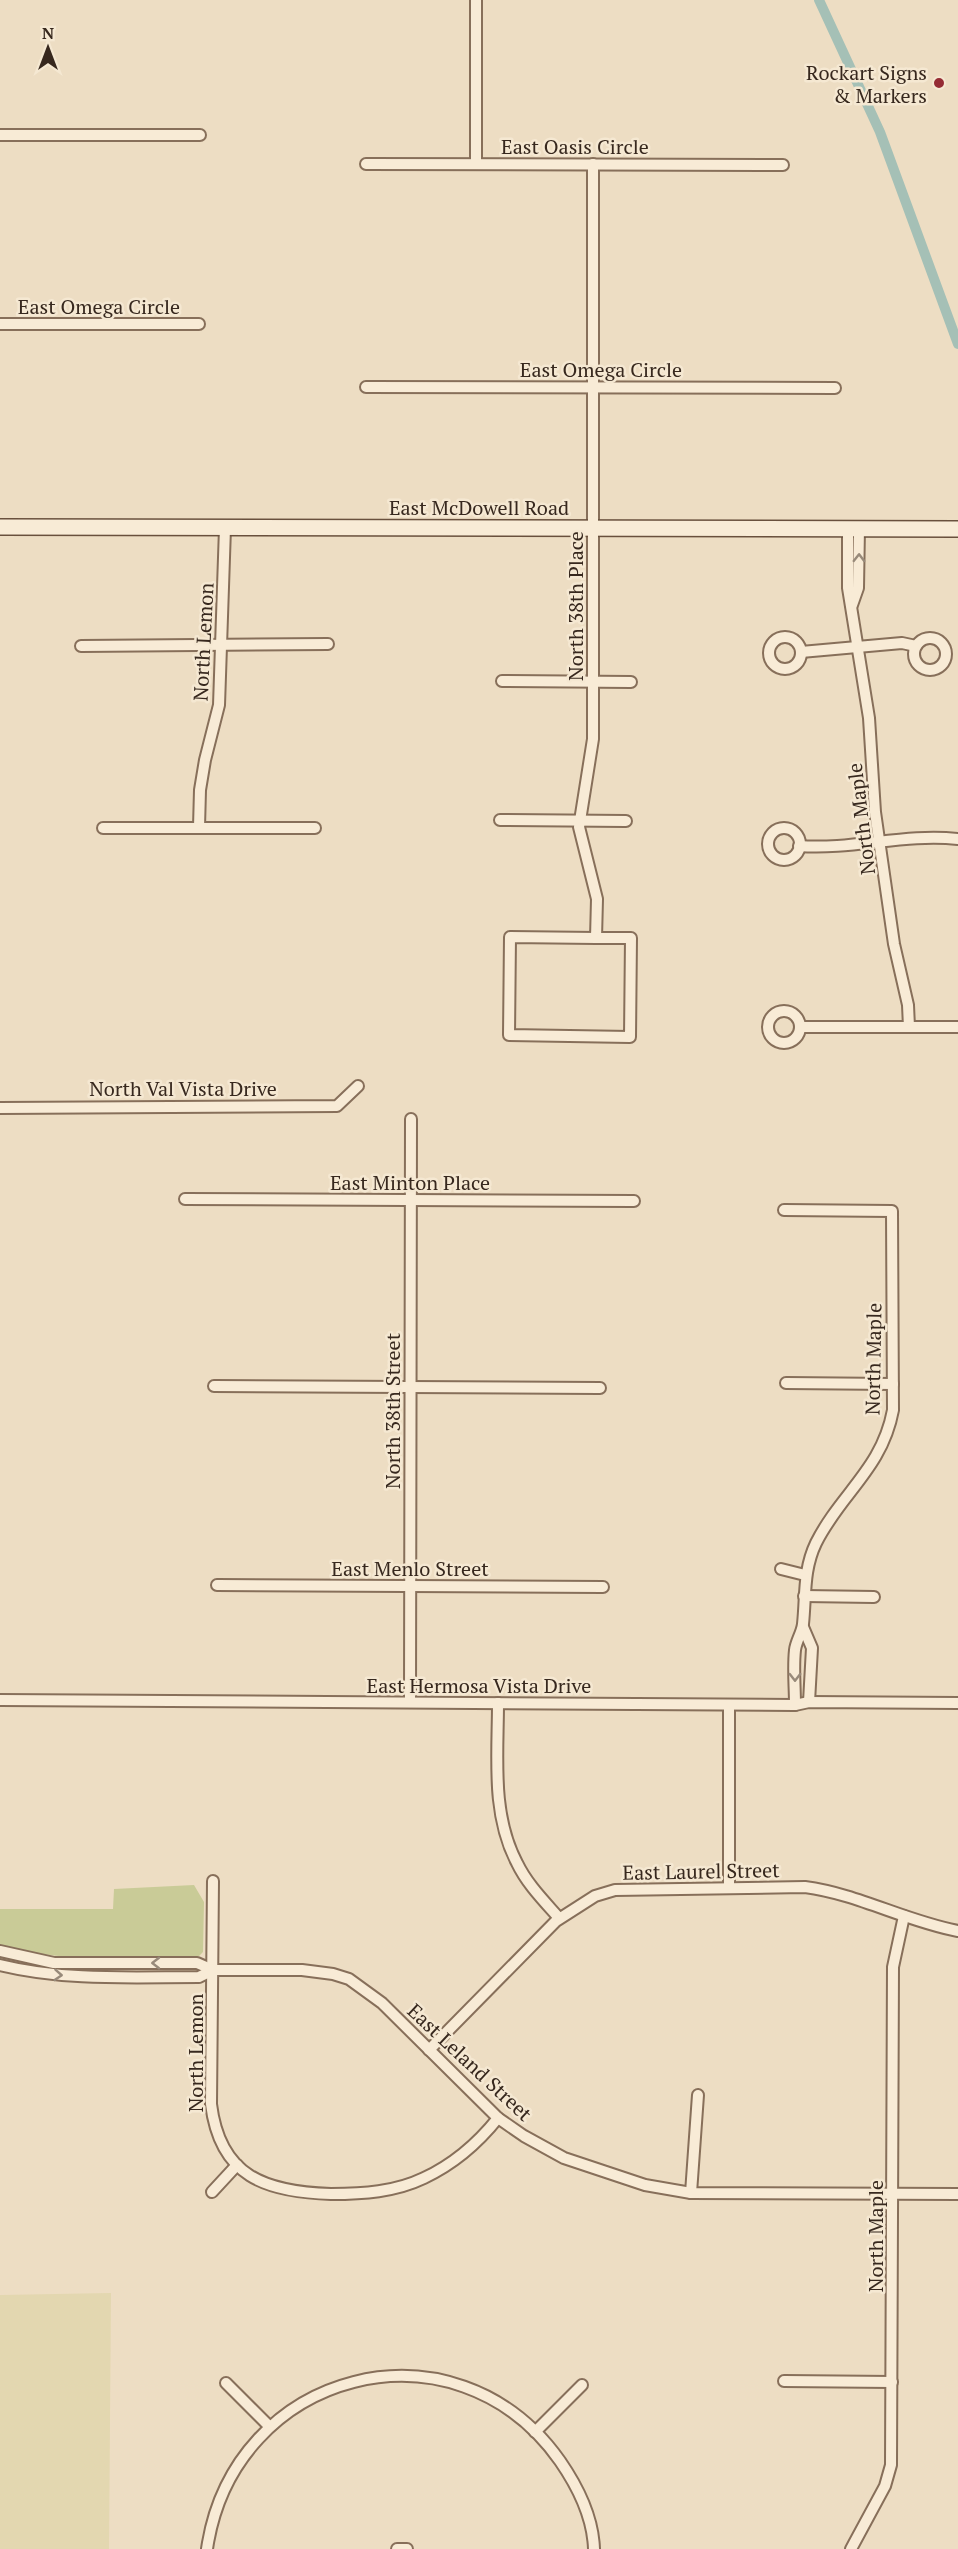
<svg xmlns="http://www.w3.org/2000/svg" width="958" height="2549" font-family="'PT Serif',serif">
	<rect width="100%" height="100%" fill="#edddc3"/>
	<!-- farmland -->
	<path fill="#e3d7b0" d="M111 2293 109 2549H0V2295Z"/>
	<!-- green -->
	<path fill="#c9cb97" d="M194 1885 204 1902 203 1952 198 1957C132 1957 64 1964 0 1945V1909H113L114 1889Z"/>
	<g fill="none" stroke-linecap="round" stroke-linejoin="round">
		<!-- canal -->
		<path stroke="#a5c0b6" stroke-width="10" d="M819 0 880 132 958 344"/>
		<!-- street casing -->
		<g stroke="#876f5a" stroke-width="14">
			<g id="street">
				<path d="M476 0V164"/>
				<path d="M0 135H200"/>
				<path d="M366 164 783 165"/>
				<path d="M593 164V739L579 827 597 899 596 938H631L630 1037 509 1035 510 937 596 938"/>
				<path d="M0 324H199"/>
				<path d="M366 387 835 388"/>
				<path d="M848 528V588L869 718 875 812 894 944 908 1005 909 1027"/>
				<path d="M852 605 858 588 859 528"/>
				<circle cx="785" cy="653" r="16"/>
				<circle cx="930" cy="654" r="16"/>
				<path d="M81 646 328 644"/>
				<path d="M801 652 902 643 916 646"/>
				<path d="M502 681 631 682"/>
				<path d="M500 820 626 821"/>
				<path d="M199 827 200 790 205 760 219 705 225 528"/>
				<path d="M103 828H315"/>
				<circle cx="784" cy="844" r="16"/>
				<path d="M799 846C853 850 905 833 958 839"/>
				<circle cx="784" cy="1027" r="16"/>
				<path d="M800 1027H958"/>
				<path d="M0 1108 337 1106 358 1086"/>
				<path d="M185 1199 634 1201"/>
				<path d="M784 1210 892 1211 893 1410C882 1469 841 1493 816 1543 803 1570 806 1596 803 1624 802 1633 796 1641 795 1650 793 1668 795 1687 795 1705"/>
				<path d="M786 1383 893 1384"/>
				<path d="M214 1386 600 1388"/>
				<path d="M781 1569 805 1575"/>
				<path d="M217 1585 603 1587"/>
				<path d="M804 1596 874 1597"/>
				<path d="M803 1627 812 1648 809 1702"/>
				<path d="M0 1700 795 1705 809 1702 958 1703"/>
				<path d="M410 1702 411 1119"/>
				<path d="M498 1703C498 1756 491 1814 517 1863 527 1884 544 1901 559 1918"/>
				<path d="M729 1705V1888"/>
				<path d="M213 1881 211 2104C220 2177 266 2192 331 2194 363 2194 395 2192 424 2178 454 2164 478 2143 498 2118"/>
				<path d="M0 1951 54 1963H197L213 1970H302L333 1974 349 1979 382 2003 498 2118 524 2136 564 2158 645 2185 691 2193 958 2194"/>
				<path d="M0 1965C65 1981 132 1977 199 1977L213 1970"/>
				<path d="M429 2050 556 1921 595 1896 615 1890 805 1887C858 1894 905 1921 958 1931"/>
				<path d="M212 2192 237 2165"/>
				<path d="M691 2193 698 2095"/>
				<path d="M784 2381 892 2382"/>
				<path d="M226 2383 269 2426"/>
				<path d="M535 2432 582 2385"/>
				<path d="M207 2549C233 2370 455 2312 560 2461 578 2487 593 2517 594 2549"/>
				<path d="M397 2549H407"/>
				<path d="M851 2549 885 2486 891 2465 893 1967 904 1916"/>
			</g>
		</g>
		<!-- secondary casing -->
		<g stroke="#69503d" stroke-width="18">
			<path id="secondary" d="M0 527 958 529"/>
		</g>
		<!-- street -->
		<use href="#street" stroke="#f8ebd6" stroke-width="10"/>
		<!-- secondary -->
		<use href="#secondary" stroke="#f8ebd6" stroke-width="15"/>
	</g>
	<!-- one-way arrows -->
	<defs><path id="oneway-chevron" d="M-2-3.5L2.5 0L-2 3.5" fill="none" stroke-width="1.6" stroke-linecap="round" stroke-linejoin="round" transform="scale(1.5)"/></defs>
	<g stroke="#988a7a">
		<use href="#oneway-chevron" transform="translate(859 558) rotate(-89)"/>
		<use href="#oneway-chevron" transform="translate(795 1677) rotate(90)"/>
		<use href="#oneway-chevron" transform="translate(156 1963) rotate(180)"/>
		<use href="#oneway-chevron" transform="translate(58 1975) rotate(4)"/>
	</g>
	<!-- markers -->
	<circle fill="#952b34" stroke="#f5e8d2" stroke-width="2" cx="939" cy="83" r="6"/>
	<g text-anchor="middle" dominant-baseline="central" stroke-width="5" stroke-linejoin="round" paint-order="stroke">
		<!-- poi labels -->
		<g font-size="20" fill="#37281e" stroke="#f5e8d2" text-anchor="end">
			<text x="927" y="72">Rockart Signs<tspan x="927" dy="23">&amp; Markers</tspan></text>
		</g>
		<!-- street labels -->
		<g font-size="20" fill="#37281e" stroke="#f5e8d2">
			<text x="575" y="146">East Oasis Circle</text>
			<text x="99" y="306">East Omega Circle</text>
			<text x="601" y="369">East Omega Circle</text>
			<text x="479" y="507">East McDowell Road</text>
			<text transform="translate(575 606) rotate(-90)">North 38th Place</text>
			<text transform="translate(203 642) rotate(-87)">North Lemon</text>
			<text transform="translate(861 819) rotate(-97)">North Maple</text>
			<text x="183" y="1088">North Val Vista Drive</text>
			<text x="410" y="1182">East Minton Place</text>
			<text transform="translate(873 1359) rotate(-89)">North Maple</text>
			<text transform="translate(392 1411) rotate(-90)">North 38th Street</text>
			<text x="410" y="1568">East Menlo Street</text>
			<text x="479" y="1685">East Hermosa Vista Drive</text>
			<text transform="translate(701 1871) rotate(-1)">East Laurel Street</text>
			<text transform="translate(195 2053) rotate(-90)">North Lemon</text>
			<text transform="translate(470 2062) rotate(43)">East Leland Street</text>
			<text transform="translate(875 2236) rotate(-90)">North Maple</text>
		</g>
	</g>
	<!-- north arrow -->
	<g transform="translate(48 48)" stroke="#f5e8d2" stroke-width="4.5" paint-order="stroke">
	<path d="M0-4.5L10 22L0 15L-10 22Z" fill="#37281e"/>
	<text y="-9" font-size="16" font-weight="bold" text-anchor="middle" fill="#37281e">N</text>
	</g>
</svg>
